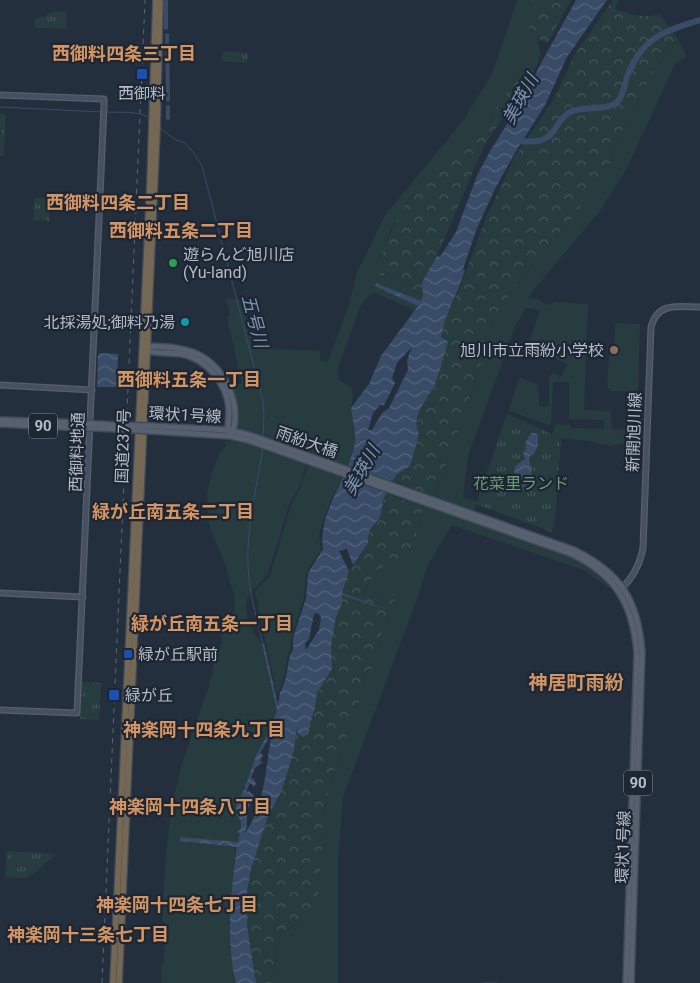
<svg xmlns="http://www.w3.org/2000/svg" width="700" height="983" font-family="Roboto,'Noto Sans JP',sans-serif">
	<defs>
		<pattern id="forest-crowns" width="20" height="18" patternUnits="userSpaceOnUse" patternTransform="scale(1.25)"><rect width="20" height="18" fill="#263c3f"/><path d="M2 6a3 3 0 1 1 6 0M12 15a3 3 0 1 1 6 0" fill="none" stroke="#435659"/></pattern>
		<pattern id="park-tufts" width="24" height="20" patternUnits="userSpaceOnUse" patternTransform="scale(1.25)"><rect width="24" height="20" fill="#263c3f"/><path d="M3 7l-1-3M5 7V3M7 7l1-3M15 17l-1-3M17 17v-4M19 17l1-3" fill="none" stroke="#435659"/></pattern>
		<pattern id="water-waves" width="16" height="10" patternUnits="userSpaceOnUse" patternTransform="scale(1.25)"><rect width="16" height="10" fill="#394c67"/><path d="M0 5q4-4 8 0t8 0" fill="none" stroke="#53647b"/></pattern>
	</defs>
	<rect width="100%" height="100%" fill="#242f3e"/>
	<!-- grass -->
	<g fill="#263c3f">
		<path d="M517 0H553L534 29 541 53 535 69 518 71 509 91 497 106 484 134 477 139 471 134 410 198 391 229 382 252 378 257 387 275 392 272C399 274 401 278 401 286L423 295 421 301 376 283 375 286 419 305 415 311 376 293 369 295 360 307 338 368 339 380 351 387 353 395 351 408 355 444 349 463 331 499 319 534 321 549 306 572 304 598 291 638V648L288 655 283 681 277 695 255 591 270 576 291 505 300 488 313 451 240 430 237 424V405L232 384H242L227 318 230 314 226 298 241 300 254 348 320 351V361L328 362 349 304 357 272 387 211 390 209 462 122 492 74Z"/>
		<path d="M679 41 687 56 675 64 626 170 599 212 531 293 529 298C532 299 534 298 537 299 544 302 546 308 554 302L588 304 584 410 611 411 612 429 640 430V440L609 446 589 441 561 438 552 434 556 424 571 425V428L604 429V420L569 419V382H553L551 426 510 411 509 409 520 377 538 385 539 406 549 407V378L552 373 561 376 567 364 528 345 540 310 526 308 515 327 468 456 463 497 477 502 473 512 443 501V499L434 496 452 448 487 347 485 336 502 304 543 251 572 219 610 163 613 151 627 119 656 68 668 52Z"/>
		<path d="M615 323 640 324 638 392 611 391 607 387 609 356 614 352Z"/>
		<path d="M226 441 249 443 307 463 300 485 289 505 268 574 248 596 246 605 248 624 262 644 277 711 265 739 257 753 246 784 244 783 243 786 245 788 240 797 236 813 241 821V829L238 833H240L238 843 181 837 180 841 237 847C232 882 228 916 231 952 232 963 233 973 236 983H162L161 966 164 963 165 923 162 920C165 873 166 825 178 779 186 747 199 715 210 684L209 679 212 678 213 668 223 641 221 637 223 615H233L235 600 225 564 211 531 208 518 207 492 212 472 219 455 225 447Z"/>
		<path d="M424 506 439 511 440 509 570 556 595 570 611 586 608 588 586 571 452 525 428 565 418 596 343 797 338 859V983H275C274 972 274 941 283 933 289 928 297 924 304 920L322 849 323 814 333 774 351 728 366 681 363 674 379 647 382 633 396 603C386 597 375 588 365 596L362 592 373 577 391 558 401 559 405 561 415 554 416 535Z"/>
	</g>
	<!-- forest -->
	<g fill="url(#forest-crowns)">
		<path d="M537 0H571L548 43 527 34Z"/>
		<path d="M613 0H619L615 9C630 13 645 20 660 14L679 41 668 52 656 68 627 119 613 151 610 163 572 219 543 251 502 304 485 336 487 347 452 448 434 496 393 481 396 475 410 465 419 412 434 384 443 324 458 292 486 218 515 156 554 99 575 54Z"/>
		<path d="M535 69 483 148 437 256 422 282 423 295 401 286C401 278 399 274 392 272L381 276C371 266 379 260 383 250 391 232 398 214 410 199 427 175 451 155 471 134L477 139 484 134 497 106 509 91 518 71Z"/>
		<path d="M386 493 400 499 424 506 416 535 415 554 410 563 401 559 391 558 373 577 362 592 365 596 369 593 392 595 396 603 382 633 379 647 371 671H365L363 674 366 681 362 694 351 728 333 774 323 814 322 849 318 896 314 917C304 920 290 926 282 933 274 942 274 972 275 983H256L247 926V892L251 869 268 816 282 790 297 723 298 733 308 734V727L315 708 317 693 332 669 331 647 336 617 342 603V594L345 581 349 571 368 543 369 531 380 517Z"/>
	</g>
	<!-- park -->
	<g fill="url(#park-tufts)">
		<path d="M55 11 67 12 66 29 36 28 34 22 35 20Z"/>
		<path d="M223 51 248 53 247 63 222 61Z"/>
		<path d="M0 114H6L4 155 0 156Z"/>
		<path d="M35 198H49L50 200 49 221 33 220 34 200Z"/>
		<path d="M507 414 561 438 555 520 552 532 476 504Z"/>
		<path d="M82 682 101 683 99 720 80 719Z"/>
		<path d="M7 851 56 854 36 872 26 878 5 877Z"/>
	</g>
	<!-- water -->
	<g fill="url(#water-waves)" fill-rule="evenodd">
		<path d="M576 0H607L567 57 545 105 516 151 496 187 477 228 463 269 465 270C458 293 445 314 441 337L448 342C444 356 440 370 435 384 428 399 410 416 419 434L410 466 396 475 384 498 380 517 369 531 368 543 353 565 347 549 339 551 349 571 342 593 389 610 342 595V603L336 617 331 647 332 669 317 693 315 708 309 727V734L303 737 298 733 297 727 294 750 282 790 268 816 251 869 247 892V926L256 983H236C233 973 232 963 231 952 228 916 232 882 237 847L180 841V837L238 842 240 833 237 832 241 829V821L236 814 237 796 240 797 245 788 244 783 246 784 257 753 265 739 277 711 262 644 264 643 278 705 280 693 285 681 290 655 293 650V638L306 598 308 573 323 549C318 512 346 482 354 447 357 435 352 420 351 408L369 384 381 356 418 306 375 286 376 283 421 301 423 295 422 282 437 256 440 257 456 232 477 176 490 151 523 99 540 65ZM412 347 407 360 408 370 389 408 382 413 372 430H368L373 413 380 405H384L395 383 392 378 397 363ZM318 613 321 617 319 630 306 650 305 643 309 639 314 614ZM269 738H271C265 770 265 807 244 834L247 827V814L241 817 244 808 247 811 254 796 249 791 246 792 250 783 254 787 256 784 254 779 251 778 255 768 263 762 260 761 263 755 260 753Z"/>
		<path d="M100 353 118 354 117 387H97L98 355Z"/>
		<path d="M531 433H535L538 435V445L534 454 529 457 532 475C526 480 528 486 524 491H514L511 486 510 480 514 474 515 466 525 459 523 453 526 449 525 443Z"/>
	</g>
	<!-- pier -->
	<path fill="#242f3e" d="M346 465 364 470 365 472 395 482 389 494 361 484 356 483 340 477Z"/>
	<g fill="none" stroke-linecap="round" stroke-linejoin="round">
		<!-- stream -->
		<g stroke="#394c67" stroke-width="1">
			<path d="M0 107 102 112"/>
			<path d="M106 112C121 113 137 110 150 118"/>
			<path d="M160 128 176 140 185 143 193 152 202 166 263 401 264 414 263 439"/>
			<path d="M263 448C257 486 246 528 248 567 249 593 257 619 263 644"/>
			<path d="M484 983H497"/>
		</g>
		<!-- canal -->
		<g stroke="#394c67" stroke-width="4">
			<path d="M166 0V28"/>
			<path d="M167 35 168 100"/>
			<path d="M168 107V118"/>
		</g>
		<!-- river -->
		<path stroke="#394c67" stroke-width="6" d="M514 141C534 142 547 144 557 126 561 120 564 115 570 112 583 105 608 112 618 101 624 94 625 80 629 72 644 36 666 31 700 20"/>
		<!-- secondary casing -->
		<g stroke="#565f6c" stroke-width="7">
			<g id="secondary">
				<path d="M0 95 104 99V106L77 713 0 710"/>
				<path d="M0 385 92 390"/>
				<path d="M620 590C632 579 640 564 643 548L651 327C658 301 679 307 700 307"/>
				<path d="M0 593 83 597"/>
			</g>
		</g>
		<!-- primary casing -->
		<g stroke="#414a57" stroke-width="8">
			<g id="primary">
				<path d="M144 347 147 346C164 347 182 347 197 354 225 367 242 405 232 434"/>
				<path d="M144 350C155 354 170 352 182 354 207 359 227 384 229 409 229 416 228 424 228 432"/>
				<path d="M0 420 85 423"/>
				<path d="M0 424 85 428"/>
				<path d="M96 424 116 425"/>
				<path d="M152 426 228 430 249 435 574 550C621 573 638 600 642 652L631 983"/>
				<path d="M96 428 116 429"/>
				<path d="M151 431 230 436 248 440 572 554C617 576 633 605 637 653L626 983"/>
			</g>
		</g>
		<!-- highway casing -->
		<g stroke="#434c59" stroke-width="8">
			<g id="highway">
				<path d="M113 983 150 183 156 0"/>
				<path d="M119 983 157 130 160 2"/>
			</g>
		</g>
		<!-- secondary -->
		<use href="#secondary" stroke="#465061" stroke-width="4.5"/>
		<!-- primary -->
		<use href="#primary" stroke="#56606e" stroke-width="5"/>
		<!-- highway -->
		<use href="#highway" stroke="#746855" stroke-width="5.5"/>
		<!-- rail -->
		<path stroke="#5a6575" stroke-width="1" stroke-dasharray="5 5" stroke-linecap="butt" d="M102 983 145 0"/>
		<!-- primary-bridge casing -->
		<g stroke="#414a57" stroke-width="8" stroke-linecap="butt">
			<g id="primary-bridge">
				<path d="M85 423 96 424"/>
				<path d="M116 425 152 426"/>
				<path d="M85 428H96"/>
				<path d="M116 429 151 431"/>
			</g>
		</g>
		<!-- primary-bridge -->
		<use href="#primary-bridge" stroke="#56606e" stroke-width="5"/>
	</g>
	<!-- markers -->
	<g fill="#1a4fb4" stroke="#1d2633" stroke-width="2">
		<rect x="136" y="68" width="12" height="12" rx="2.5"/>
		<rect x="123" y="649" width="10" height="10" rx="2.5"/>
		<rect x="108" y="689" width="12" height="12" rx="2.5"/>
	</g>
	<circle fill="#2e9e5b" stroke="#1d2633" stroke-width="2" cx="173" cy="263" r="5"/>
	<circle fill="#0f9aa8" stroke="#1d2633" stroke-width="2" cx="185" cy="322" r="5"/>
	<circle fill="#8d6e63" stroke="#1d2633" stroke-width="2" cx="614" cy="350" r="5"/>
	<g text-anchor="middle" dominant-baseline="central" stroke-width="4.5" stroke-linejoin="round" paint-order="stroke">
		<!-- shield labels -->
		<g fill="#1d2633" stroke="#878f9c" stroke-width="1">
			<rect x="29" y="413.5" width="28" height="25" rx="4"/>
			<rect x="624" y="770.5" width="28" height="25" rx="4"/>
		</g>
		<g font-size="15" font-weight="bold" fill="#b4bcc9">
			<text x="43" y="426">90</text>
			<text x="638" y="783">90</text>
		</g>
		<!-- poi labels -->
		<g font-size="16" fill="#b4bcc9" stroke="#1d2633" text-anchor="start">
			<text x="142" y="93" text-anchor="middle">西御料</text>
			<text x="183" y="254">遊らんど旭川店<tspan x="183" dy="18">(Yu-land)</tspan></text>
			<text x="175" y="322" text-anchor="end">北採湯処;御料乃湯</text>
			<text x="604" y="350" text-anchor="end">旭川市立雨紛小学校</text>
			<text x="138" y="654">緑が丘駅前</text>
			<text x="125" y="695">緑が丘</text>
		</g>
		<!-- street labels -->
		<g font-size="16" fill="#b4bcc9" stroke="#1d2633">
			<text transform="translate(185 415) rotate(3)">環状1号線</text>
			<text transform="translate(634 432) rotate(-88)">新開旭川線</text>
			<text transform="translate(307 442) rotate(19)">雨紛大橋</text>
			<text transform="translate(123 446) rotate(-88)">国道237号</text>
			<text transform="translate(77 452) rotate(-88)">西御料地通</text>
			<text transform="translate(623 847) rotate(-88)">環状1号線</text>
		</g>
		<!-- park labels -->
		<g font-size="16" fill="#6b9a76" stroke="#1d2633">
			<text x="521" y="483">花菜里ランド</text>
		</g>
		<!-- neighbourhood labels -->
		<g font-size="18" font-weight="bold" fill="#d59563" stroke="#1d2633">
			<text x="124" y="53">西御料四条三丁目</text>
			<text x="118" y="202">西御料四条二丁目</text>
			<text x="181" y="230">西御料五条二丁目</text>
			<text x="189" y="379">西御料五条一丁目</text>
			<text x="173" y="511">緑が丘南五条二丁目</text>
			<text x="212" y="623">緑が丘南五条一丁目</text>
			<text x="204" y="729">神楽岡十四条九丁目</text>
			<text x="190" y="806">神楽岡十四条八丁目</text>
			<text x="177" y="904">神楽岡十四条七丁目</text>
			<text x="88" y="934">神楽岡十三条七丁目</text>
		</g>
		<!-- water labels -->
		<g font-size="18" font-style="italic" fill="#7c92b1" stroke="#1d2633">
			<text transform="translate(520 99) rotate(-61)">美瑛川</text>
			<text transform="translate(255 321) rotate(75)">五号川</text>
			<text transform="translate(361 470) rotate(-60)">美瑛川</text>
		</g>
		<!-- quarter labels -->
		<g font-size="19" font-weight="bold" fill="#d59563" stroke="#1d2633">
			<text x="576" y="682">神居町雨紛</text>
		</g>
	</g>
</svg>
